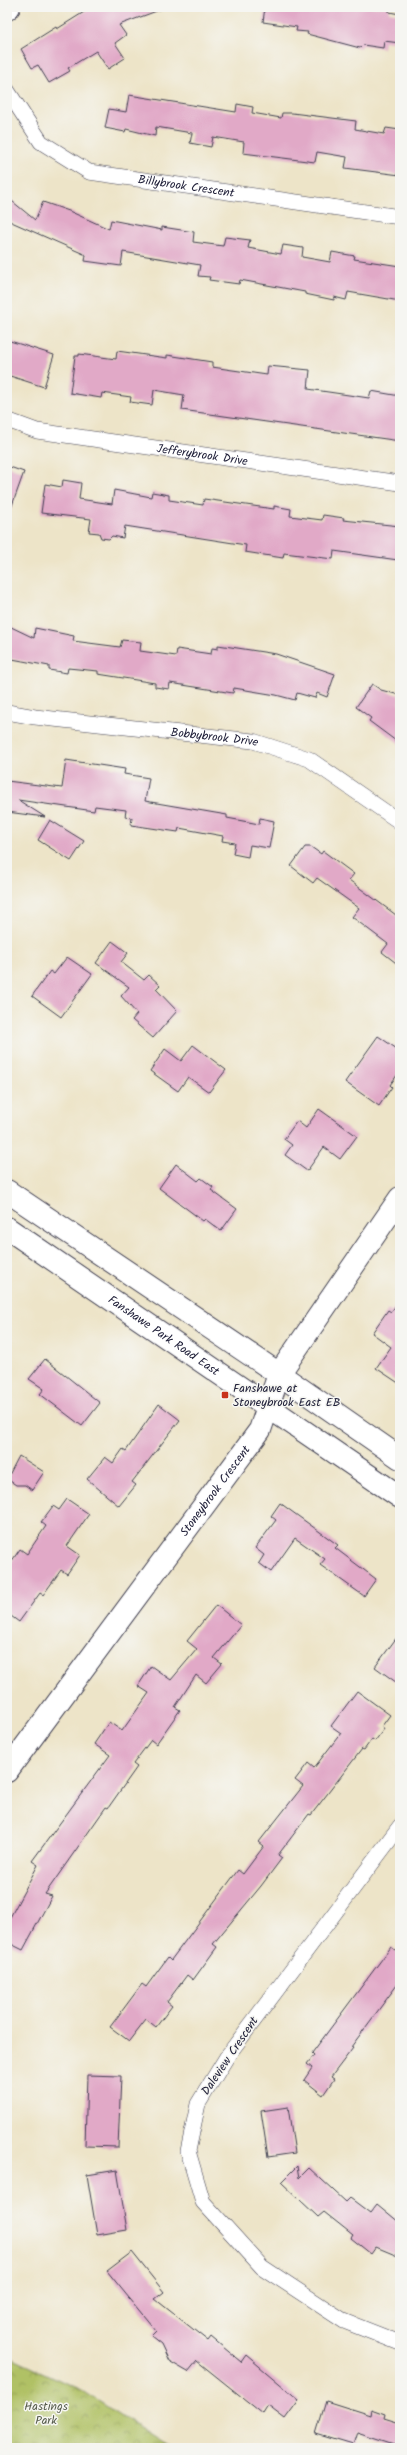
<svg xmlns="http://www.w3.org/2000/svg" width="407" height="2455" font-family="Kalam,sans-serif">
	<defs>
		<pattern id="park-crowns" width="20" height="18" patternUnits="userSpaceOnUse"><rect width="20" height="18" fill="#b0c165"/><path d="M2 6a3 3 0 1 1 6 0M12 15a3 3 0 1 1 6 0" fill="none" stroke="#8f9c54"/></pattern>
	</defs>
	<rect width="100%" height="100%" fill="#f6f6f2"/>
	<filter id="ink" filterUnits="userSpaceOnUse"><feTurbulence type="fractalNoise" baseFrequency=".025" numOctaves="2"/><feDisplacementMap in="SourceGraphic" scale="8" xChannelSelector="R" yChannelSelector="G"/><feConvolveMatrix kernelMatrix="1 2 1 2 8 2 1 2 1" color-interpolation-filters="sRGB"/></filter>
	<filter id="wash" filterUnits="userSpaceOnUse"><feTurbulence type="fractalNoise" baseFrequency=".012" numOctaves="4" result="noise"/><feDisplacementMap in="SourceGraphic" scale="16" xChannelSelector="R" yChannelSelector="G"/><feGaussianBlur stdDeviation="0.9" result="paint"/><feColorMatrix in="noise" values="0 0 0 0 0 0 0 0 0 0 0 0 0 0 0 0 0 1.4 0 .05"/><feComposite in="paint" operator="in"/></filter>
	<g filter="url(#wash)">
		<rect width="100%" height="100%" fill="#ede4c8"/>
		<!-- park -->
		<path fill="url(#park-crowns)" stroke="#697250" d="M7 2356 83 2391 170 2448H7Z"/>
		<g id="blocks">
			<!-- building -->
			<g fill="#e1a9c7">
				<path d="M92 7H162V9L119 25 126 35 115 43 125 58 108 69 96 51 68 68 70 71 49 83 38 65 32 68 21 49 56 27 57 29Z"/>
				<path d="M265 7H389V12L400 14V43L384 41 383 48 363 45 360 48 307 34 308 32 296 31 297 27 263 22Z"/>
				<path d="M129 95 236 112 237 104 253 107 252 113 281 118 282 113H292L356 121 355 129 384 134 386 128 400 130V175L345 168 347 157 317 152 315 162 243 153 244 142 213 137 211 147 190 143 192 133 156 127 155 136 126 129 125 132 105 128 109 109 126 112Z"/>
				<path d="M7 197 35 220 43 202 69 211 109 229 111 220 162 230V227L194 232 193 242 223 246 225 237 250 240 248 248 281 254 283 245 303 248 302 257 330 262 332 252 355 256 354 259 400 266V301L348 292 346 300 334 297V300L305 294V292L240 280 239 284 209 280 210 277 198 276 200 265 123 252 121 266 85 261 86 255 7 220Z"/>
				<path d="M7 340 54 355 44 387 7 375Z"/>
				<path d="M117 351 167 358V355L212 362V367L267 375 268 366 310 370 308 389 369 398 371 391 400 396V441L182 410 184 395 154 390 152 405 130 402 131 397 102 393 101 398 70 393 75 356H79V354L116 359Z"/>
				<path d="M7 466 24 472 9 514H7Z"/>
				<path d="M63 480 81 483 79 499 112 504 114 490 151 497 152 492 169 495V500L203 505 204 499 274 509V506L291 509 290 516 322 520 323 515 344 518 343 520 400 526 398 560 334 551 333 559 284 553 283 558 245 552 246 545 125 526 123 538 112 536 109 539 101 538 99 533 89 532 91 519 41 513 45 484 62 487Z"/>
				<path d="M7 625 34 638 35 628 74 636 73 641 120 647 122 640 141 642 140 651 176 656 177 649 211 654 212 648 218 649V645L276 654 335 674 327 697 317 693 315 698 297 693 295 700 276 695 234 688 233 693 170 683 169 689 155 687V683L98 674V671L68 668 67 673 49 670V666L7 658Z"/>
				<path d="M372 684 381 690 399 695 400 744 369 721 371 718 356 707Z"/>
				<path d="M66 760 125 769 124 774 149 778 145 801 227 815V818L259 824 260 818 274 821 269 848 250 845 248 857 233 854 235 843 222 841 223 836 179 828 178 832 131 825 132 818 125 817 126 810 95 806 94 811 18 800 45 817 7 812V781L62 788Z"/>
				<path d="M50 820 84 841 71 861 38 840Z"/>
				<path d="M305 847H311L321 854 323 851 354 874 349 880 400 918V966L382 952 388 944 352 917 359 908 317 878 313 883 291 866Z"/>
				<path d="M112 941 128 953 121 962 144 980 149 975 160 985 156 989 177 1011 153 1038 132 1020 137 1014 121 996 129 987 96 963Z"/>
				<path d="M67 957 92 974 61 1017 32 996 50 971 54 974Z"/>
				<path d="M378 1036 400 1051V1071L390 1085 392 1087 379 1106 345 1082Z"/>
				<path d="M193 1045 226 1070 209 1092 188 1077 178 1091 150 1071 165 1049 181 1061Z"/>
				<path d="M319 1109 357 1136 340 1159 324 1147 307 1171 285 1155 292 1145 284 1139 297 1121 306 1128Z"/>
				<path d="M176 1164 198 1181 201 1178 213 1187 211 1190 237 1209 221 1231 205 1219 203 1221 159 1188Z"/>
				<path d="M400 1300V1384L376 1368 391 1347 372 1333 388 1310 391 1312Z"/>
				<path d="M45 1359 100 1403 82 1426 40 1394 44 1389 29 1379Z"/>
				<path d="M159 1404 180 1420 132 1482 136 1485 119 1506 87 1479 105 1457 113 1463 123 1449 126 1451Z"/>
				<path d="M19 1456 44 1472 32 1490 25 1485H16L7 1479Z"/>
				<path d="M67 1499 89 1514 67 1546 80 1555 67 1574 61 1570 43 1595 40 1593 19 1622 7 1613V1568L20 1549 27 1554 46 1526 41 1522 53 1506 59 1510Z"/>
				<path d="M280 1503 338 1545 335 1548 376 1579 364 1596 320 1565 325 1559 295 1538 271 1572 259 1563 264 1555 255 1548 276 1520 271 1516Z"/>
				<path d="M216 1605 241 1625 214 1658 222 1664 206 1683 196 1675 175 1707 180 1710 156 1744 151 1740 133 1764 137 1767 108 1808 106 1807 45 1894 52 1896 23 1950 7 1942V1923L38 1865 32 1861 110 1755 94 1744 109 1722 122 1731 149 1693 138 1686 151 1666 171 1680 197 1649 187 1641Z"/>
				<path d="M400 1633V1685L375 1667Z"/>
				<path d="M357 1691 390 1715 382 1726 384 1729 375 1741 372 1739 364 1750 362 1749 311 1815 309 1814 278 1855 282 1858 261 1886 213 1944 217 1947 193 1980 187 1975 167 2002 172 2006 156 2027 146 2019 129 2041 110 2027 142 1984 146 1987 168 1957 171 1960 238 1870 243 1874 264 1846 259 1842 303 1786 295 1780 308 1763 314 1768 341 1733 331 1726Z"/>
				<path d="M391 1947 400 1954V1981L351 2047 353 2048 331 2077 334 2079 323 2095 304 2080 312 2068 307 2064 314 2055 312 2053Z"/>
				<path d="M87 2075 121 2076 118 2147 85 2146Z"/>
				<path d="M288 2107 295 2153 268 2157 261 2111Z"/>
				<path d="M297 2166 299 2178 309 2168 346 2202 350 2198 370 2213 377 2204 400 2223V2257L376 2247 371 2254 351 2238 353 2235 324 2212 318 2217 281 2182Z"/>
				<path d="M117 2170 127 2230 97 2235 87 2175Z"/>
				<path d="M132 2252 164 2292 155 2299 208 2341 211 2337 241 2362 246 2355 299 2400 285 2419 268 2406 263 2414 197 2361 188 2372 169 2361 161 2344 151 2336 156 2331 107 2271Z"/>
				<path d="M326 2401 370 2415 371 2409 385 2414 384 2418 400 2423V2446L357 2432 353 2445 316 2434Z"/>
			</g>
		</g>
	</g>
	<g filter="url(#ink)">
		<use href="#blocks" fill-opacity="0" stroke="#403f50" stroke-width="1"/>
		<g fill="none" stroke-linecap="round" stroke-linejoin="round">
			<!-- street casing -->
			<g stroke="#403f50" stroke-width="16">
				<g id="street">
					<path id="s1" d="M7 90 41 142 89 172 400 217"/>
					<path id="s2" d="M7 420 37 431 400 483"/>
					<path id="s3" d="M7 712 35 717 253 741 309 759 400 822"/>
					<path d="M400 1826 228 2055 198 2104 188 2151 203 2202 262 2267 344 2321 400 2343"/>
				</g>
			</g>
			<!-- secondary casing -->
			<g stroke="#403f50" stroke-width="24">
				<g id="secondary">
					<path d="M7 9 9 7"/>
					<path d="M7 1191 279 1374 400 1458"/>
					<path id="s4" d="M7 1228 400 1497"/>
					<path id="s5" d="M7 1771 260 1430 279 1374 400 1198"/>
				</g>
			</g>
			<!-- street -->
			<use href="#street" stroke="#fff" stroke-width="15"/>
			<!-- secondary -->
			<use href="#secondary" stroke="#fff" stroke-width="22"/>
		</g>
	</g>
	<!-- markers -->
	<rect fill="#c8321e" stroke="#f6f6f2" stroke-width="1.5" x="221" y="1391" width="8" height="8" rx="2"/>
	<g text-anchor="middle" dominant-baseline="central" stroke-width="3" stroke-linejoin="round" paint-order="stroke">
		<!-- street labels -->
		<g font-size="12" fill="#22223b" stroke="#f6f6f2">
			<text stroke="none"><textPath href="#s1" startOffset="217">Billybrook Crescent</textPath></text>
			<text stroke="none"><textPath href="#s2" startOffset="199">Jefferybrook Drive</textPath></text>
			<text stroke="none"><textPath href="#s3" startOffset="209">Bobbybrook Drive</textPath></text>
			<text stroke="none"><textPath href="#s4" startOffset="190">Fanshawe Park Road East</textPath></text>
			<text stroke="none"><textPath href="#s5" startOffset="349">Stoneybrook Crescent</textPath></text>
			<text transform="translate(230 2056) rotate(-56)">Daleview Crescent</text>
		</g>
		<!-- poi labels -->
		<g font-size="12" fill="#22223b" stroke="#f6f6f2" text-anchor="start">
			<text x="233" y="1388">Fanshawe at<tspan x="233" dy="14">Stoneybrook East EB</tspan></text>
		</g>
		<!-- park labels -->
		<g font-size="12" fill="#545a4a" stroke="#f6f6f2">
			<text x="46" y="2406">Hastings<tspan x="46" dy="14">Park</tspan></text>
		</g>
	</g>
	<!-- margin -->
	<rect width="407" height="2455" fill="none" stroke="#f6f6f2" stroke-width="24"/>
</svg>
